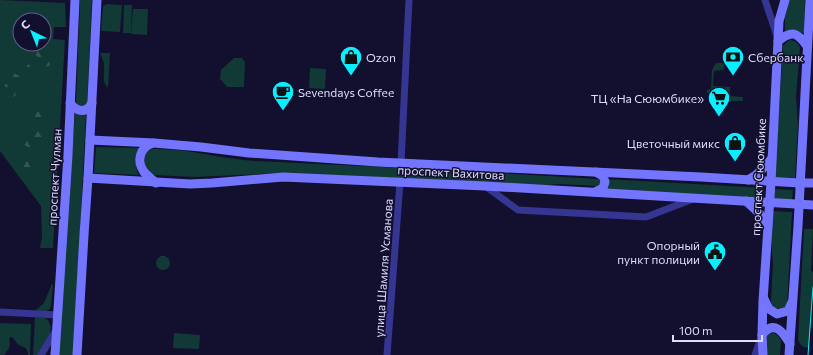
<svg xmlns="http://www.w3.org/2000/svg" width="813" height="355" font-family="Commissioner,sans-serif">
	<defs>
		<pattern id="forest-firs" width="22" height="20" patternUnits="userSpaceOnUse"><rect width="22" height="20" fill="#113936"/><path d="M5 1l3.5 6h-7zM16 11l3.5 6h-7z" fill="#335554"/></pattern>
		<pattern id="park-tufts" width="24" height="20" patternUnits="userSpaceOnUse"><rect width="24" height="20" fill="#113936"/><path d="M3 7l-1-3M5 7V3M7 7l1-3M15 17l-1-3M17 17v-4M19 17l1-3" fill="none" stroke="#335554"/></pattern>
	</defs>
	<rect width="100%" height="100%" fill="#130f2e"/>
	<!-- green -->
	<g fill="#113936" fill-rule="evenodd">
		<path d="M0 0 65 3 66 27H54L53 39 65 40 53 248H40L42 237 41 206 0 151ZM20 20H44V44H20Z"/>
		<path d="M80 0H92L87 104 83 106H78L76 102Z"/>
		<path d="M789 0H805L804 32 802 33 785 32V17Z"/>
		<path d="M107 4 122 5 120 32 101 31 103 6Z"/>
		<path d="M124 5H132L131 33H123Z"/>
		<path d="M133 9H148L147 35 131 34Z"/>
		<path d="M791 40 796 42 800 47 796 97 798 124 795 178 775 177 783 46 788 41Z"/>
		<path d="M100 53H110L108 88C101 81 105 74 104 65 104 61 101 57 100 53Z"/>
		<path d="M234 58H242L245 62 244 87H227L220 79 221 70Z"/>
		<path d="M716 63H722L724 64V69L722 70 714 71 713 86 730 87V96L743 97V101H730V98L726 97 725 96 712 95 707 93V90L711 89 712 70Z"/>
		<path d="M310 68 326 69 325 89 309 88Z"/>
		<path d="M75 112 86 113 74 355H59L65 251Z"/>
		<path d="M96 147 141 148C135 158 134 165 139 175L94 173Z"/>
		<path d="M153 149C187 148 221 159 255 161 370 166 484 172 598 179L600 181V185L597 186 559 184 537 186 377 177 282 173 195 177 154 175C143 171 142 159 148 150Z"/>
		<path d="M606 179 764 188 763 199 606 190 609 185Z"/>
		<path d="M774 189 793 190 792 201 773 200Z"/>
		<path d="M773 211 792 212 787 307 781 310 773 307 771 302 773 264 771 237Z"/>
		<path d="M804 229H813L811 271 813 272V286L809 348C804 348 800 345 798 340Z"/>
		<path d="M52 284H53L51 306C49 313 42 311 36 312V310L44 303Z"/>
		<path d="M35 317 45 318 48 320 51 327 50 334 38 355H33Z"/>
		<path d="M0 323 31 324 30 355H28C27 347 25 348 19 345 16 343 14 339 12 337L9 338C11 348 9 348 4 355H0Z"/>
		<path d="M174 333 200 335 199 349 173 348Z"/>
		<path d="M773 333 776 334 781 340 780 355H766L765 339 769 334Z"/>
	</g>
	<!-- forest -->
	<g fill="url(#forest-firs)">
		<path d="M37 51 45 55 46 59 49 62 50 66H47L46 69 44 71 40 70 37 72 35 70 33 72 32 75 35 78H31L30 80H26L25 76 27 74H24L25 69H29L26 66 28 65 29 62 31 64 32 62 30 58 32 56 36 58 38 56 33 55Z"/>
		<path d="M14 73 23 78 19 84 22 89H18L15 92 16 95 13 97 12 102 7 103 4 98 9 94 5 89V84L11 85 6 81 5 74Z"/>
		<path d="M35 106 38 110 44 109 48 113V115L52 113V118L51 121H45L47 124H38L37 122 40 121V119L38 118 34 120 30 117 32 114 26 113 25 109 28 108 30 111 35 112 32 109Z"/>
		<path d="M30 130C37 130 40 132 44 138L43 145C34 150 32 150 23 144V136Z"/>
		<path d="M25 153C31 154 32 157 34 162L31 167 26 169 19 167V160L22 154Z"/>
	</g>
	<!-- park -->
	<circle fill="url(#park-tufts)" cx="163" cy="263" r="7"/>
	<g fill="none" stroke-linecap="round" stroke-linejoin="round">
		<!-- minor -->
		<g stroke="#353592" stroke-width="7">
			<path d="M765 0 777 36"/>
			<path d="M401 163 409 0"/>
			<path d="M485 186 518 210 592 214 646 217 693 199"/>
			<path d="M0 312 57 315"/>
			<path d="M41 355 56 330"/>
			<path d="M387 355 400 182"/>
			<path d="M755 355 761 337"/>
		</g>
		<!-- secondary -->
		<g stroke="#7375ff" stroke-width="9">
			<path d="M778 41C792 30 797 32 807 46"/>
			<path d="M70 103C77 112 86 114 92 103"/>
			<path d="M90 140 154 143 201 147 249 153 378 162 701 177 800 183H813"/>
			<path d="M153 143C140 147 136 161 144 172 147 176 152 179 156 183"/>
			<path d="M88 178 190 184 212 183 283 177 485 186 813 205"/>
			<path d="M748 180C759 174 764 168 772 158"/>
			<path d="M595 192 603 188 605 182 603 176 596 172"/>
			<path d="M746 201 760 214 768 224"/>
			<path d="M764 299 769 309 777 314 788 311 792 302"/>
			<path d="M762 335C774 319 783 332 790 344"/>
			<path d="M55 355 68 155 75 0"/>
			<path d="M77 355 84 235 88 178 97 0"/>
			<path d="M763 355 762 335 763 301 771 182 778 41 779 21 785 0"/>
			<path d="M789 355 798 226 810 0"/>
		</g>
		<!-- tram -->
		<path stroke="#08f0ff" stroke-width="1" d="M808 355 813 287"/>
	</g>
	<!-- icons -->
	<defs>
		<g id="shop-pin" transform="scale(1.15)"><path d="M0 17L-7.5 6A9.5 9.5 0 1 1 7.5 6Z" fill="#08f0ff" stroke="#130f2e"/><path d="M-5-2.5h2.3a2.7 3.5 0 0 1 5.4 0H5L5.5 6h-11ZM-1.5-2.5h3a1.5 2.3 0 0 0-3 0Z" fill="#111"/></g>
		<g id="bank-pin" transform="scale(1.15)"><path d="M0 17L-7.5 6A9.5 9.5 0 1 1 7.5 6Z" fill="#08f0ff" stroke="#130f2e"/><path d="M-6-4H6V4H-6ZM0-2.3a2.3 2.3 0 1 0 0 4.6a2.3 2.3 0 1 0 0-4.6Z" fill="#111"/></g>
		<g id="cafe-pin" transform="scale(1.15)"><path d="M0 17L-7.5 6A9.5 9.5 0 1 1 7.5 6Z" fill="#08f0ff" stroke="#130f2e"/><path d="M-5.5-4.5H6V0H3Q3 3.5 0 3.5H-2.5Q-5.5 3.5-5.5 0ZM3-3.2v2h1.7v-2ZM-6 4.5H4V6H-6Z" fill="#111"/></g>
		<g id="supermarket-pin" transform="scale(1.15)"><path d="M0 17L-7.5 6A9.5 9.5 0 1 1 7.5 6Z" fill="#08f0ff" stroke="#130f2e"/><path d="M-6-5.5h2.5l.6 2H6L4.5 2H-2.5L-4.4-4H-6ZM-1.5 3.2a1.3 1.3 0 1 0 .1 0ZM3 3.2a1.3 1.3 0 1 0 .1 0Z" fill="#111"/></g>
		<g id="civic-pin" transform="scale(1.15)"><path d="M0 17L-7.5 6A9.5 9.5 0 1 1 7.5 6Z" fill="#08f0ff" stroke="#130f2e"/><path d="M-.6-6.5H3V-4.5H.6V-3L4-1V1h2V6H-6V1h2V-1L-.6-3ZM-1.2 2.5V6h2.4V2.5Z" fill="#111"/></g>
	</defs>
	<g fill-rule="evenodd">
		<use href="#shop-pin" x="351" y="57"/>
		<use href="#bank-pin" x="733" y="57"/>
		<use href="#cafe-pin" x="283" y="92"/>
		<use href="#supermarket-pin" x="719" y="98"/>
		<use href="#shop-pin" x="735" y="143"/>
		<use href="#civic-pin" x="715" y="252"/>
	</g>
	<g text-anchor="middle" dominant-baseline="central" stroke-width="3" stroke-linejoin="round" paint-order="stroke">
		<!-- poi labels -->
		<g font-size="12" fill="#dedcff" stroke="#130f2e" text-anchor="start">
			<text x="366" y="57">Ozon</text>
			<text x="748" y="57">Сбербанк</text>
			<text x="298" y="92">Sevendays Coffee</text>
			<text x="704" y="98" text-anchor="end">ТЦ «На Сююмбике»</text>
			<text x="720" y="143" text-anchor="end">Цветочный микс</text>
			<text x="700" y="245" text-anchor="end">Опорный<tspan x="700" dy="14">пункт полиции</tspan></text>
		</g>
		<!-- street labels -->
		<g font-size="12" fill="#dedcff" stroke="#130f2e">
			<text transform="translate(451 172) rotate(3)">проспект Вахитова</text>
			<text transform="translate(54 177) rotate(-87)">проспект Чулман</text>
			<text transform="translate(758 177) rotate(-87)">проспект Сююмбике</text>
			<text transform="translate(383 268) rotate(-86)">улица Шамиля Усманова</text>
		</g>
	</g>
	<!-- north arrow -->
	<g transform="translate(32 32) rotate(317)"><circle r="19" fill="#130f2e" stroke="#646182"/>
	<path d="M0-3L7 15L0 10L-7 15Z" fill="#08f0ff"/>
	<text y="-6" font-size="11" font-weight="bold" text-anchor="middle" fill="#dedcff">С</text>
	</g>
	<!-- scale -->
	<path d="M673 335v6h89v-6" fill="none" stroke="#dedcff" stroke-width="2"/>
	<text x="679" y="335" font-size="12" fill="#dedcff" stroke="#130f2e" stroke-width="3" paint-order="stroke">100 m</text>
</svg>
